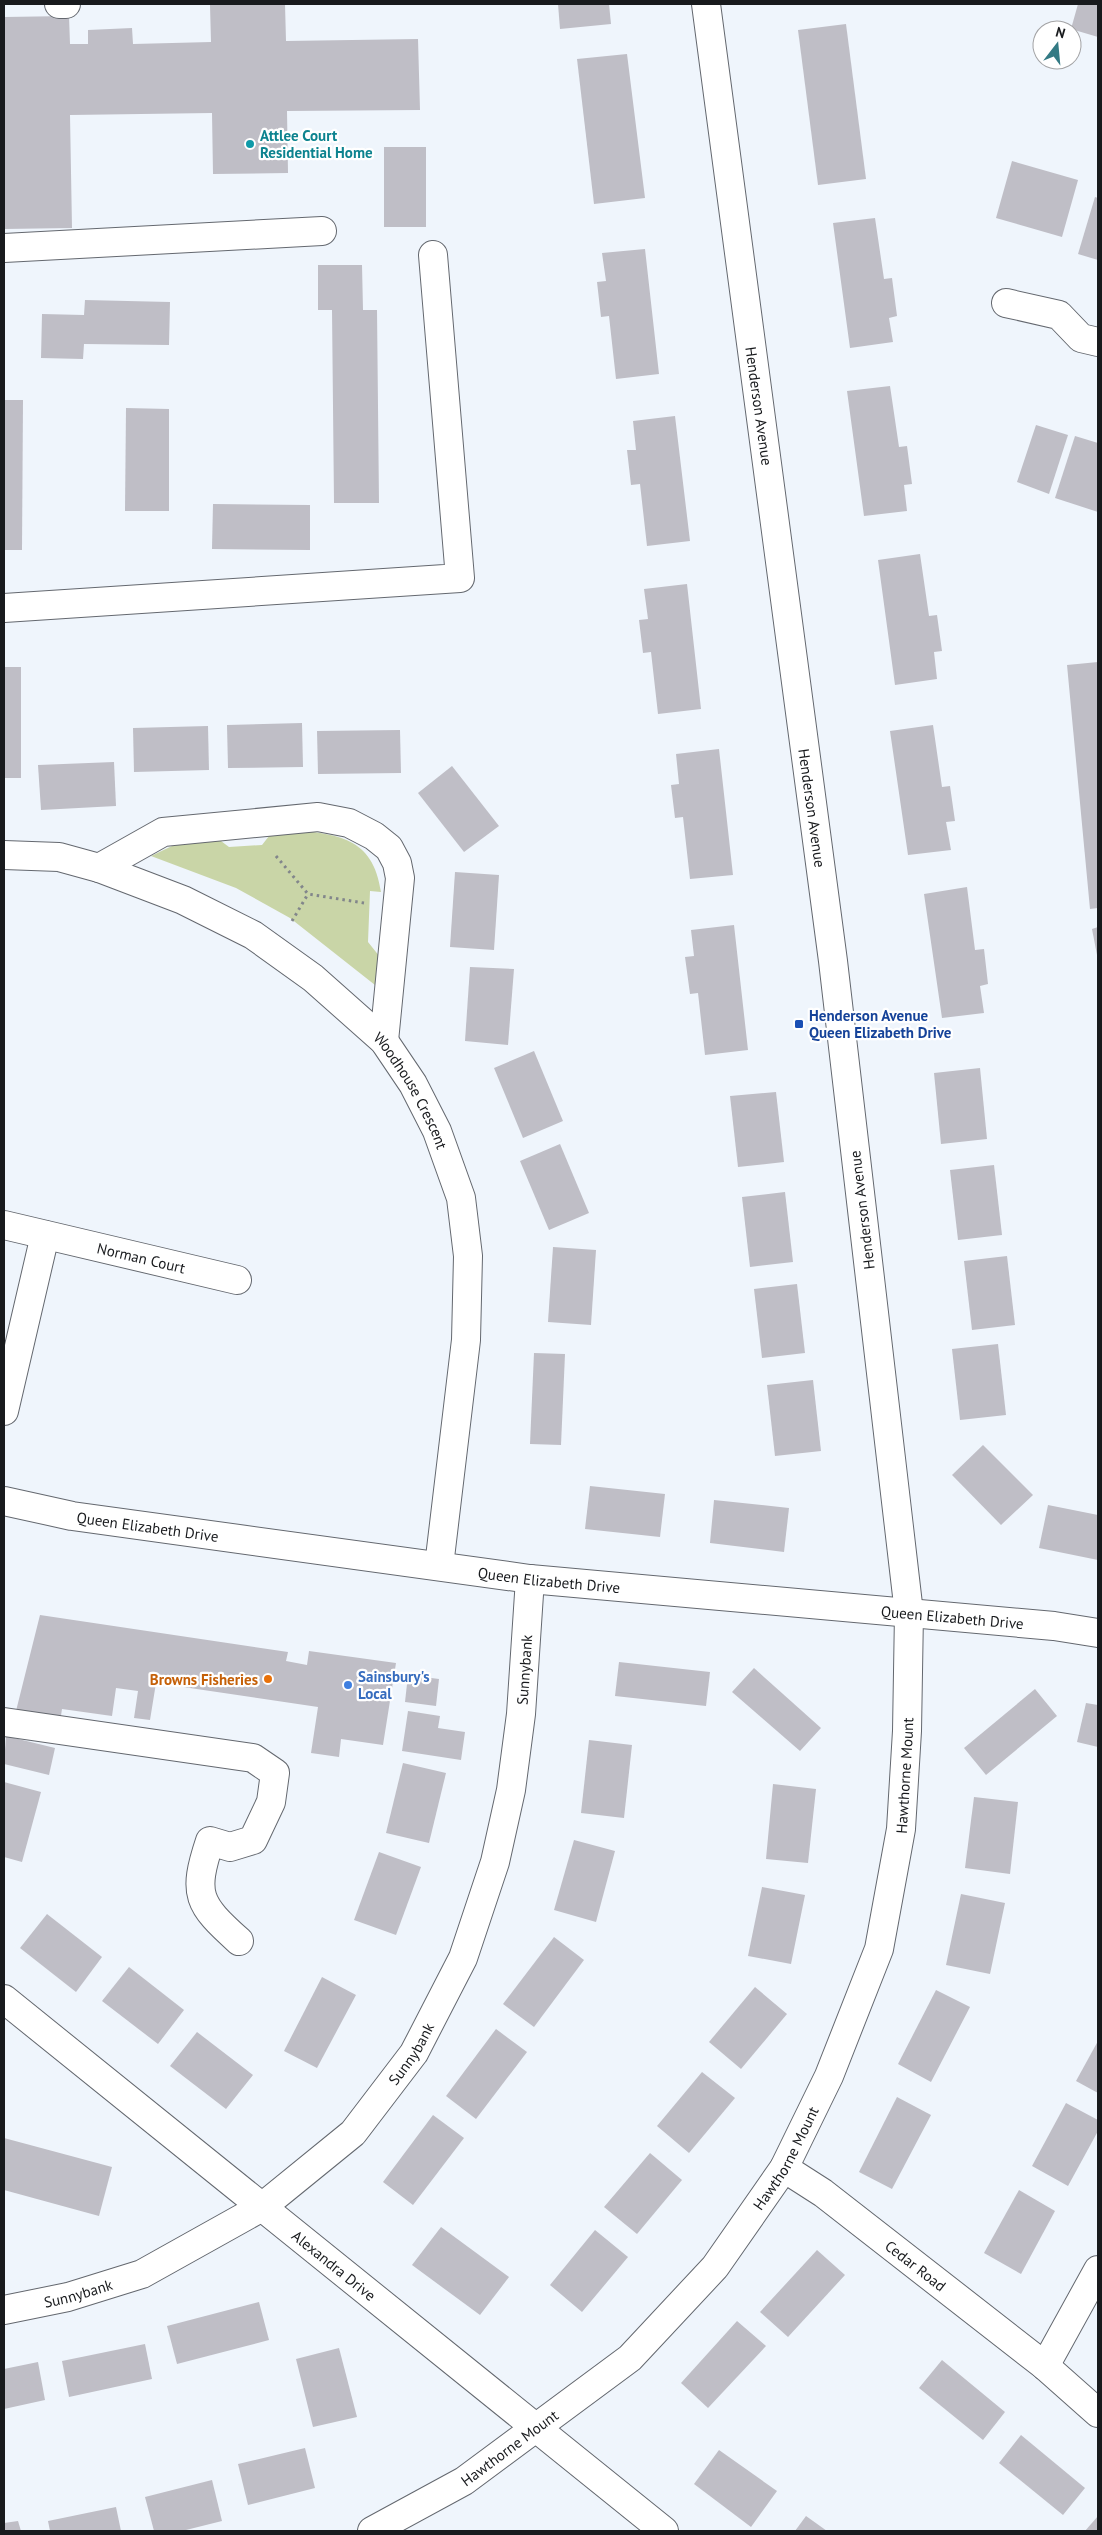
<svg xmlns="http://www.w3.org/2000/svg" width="1102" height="2535" font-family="'PT Sans',sans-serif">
	<rect width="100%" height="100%" fill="#eff5fc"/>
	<!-- green -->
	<path fill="#c9d5a7" d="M290 829C337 835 373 836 381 892L370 891 368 942 380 957 375 985 290 918 236 888 151 856 189 838 213 835 229 847 262 845 273 831Z"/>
	<!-- building -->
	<g fill="#bfbec6">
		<path d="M285 4 286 41 418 39 420 110 287 111 288 173 213 174 212 113 70 115 72 228 4 229V17L69 16 70 44H88V30L132 28 133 44 211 42 210 5Z"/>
		<path d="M558 4H609L611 24 560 29Z"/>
		<path d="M1078 4H1098V37L1071 29Z"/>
		<path d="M846 24 866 179 818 185 798 30Z"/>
		<path d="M627 54 645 198 594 204 577 59Z"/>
		<rect x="384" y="147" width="42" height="80"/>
		<path d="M1012 161 1078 180 1062 237 996 218Z"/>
		<path d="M1095 197 1098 198V260L1078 254Z"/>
		<path d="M875 218 884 279 892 278 897 316 889 318 893 342 850 348 833 223Z"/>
		<path d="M645 249 659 374 616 379 609 316 601 317 597 282 606 281 602 253Z"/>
		<path d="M318 265H362L363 310H377L379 503H334L332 310H318Z"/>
		<path d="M85 300 170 302 169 345 84 344 83 359 41 358 42 314 84 315Z"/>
		<path d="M890 386 899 447 907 446 912 484 904 485 907 511 864 516 847 391Z"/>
		<path d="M4 400H23L22 550H4Z"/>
		<path d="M126 408 169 409V511H125Z"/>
		<path d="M675 416 690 541 647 546 640 484 631 485 627 450H636L633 421Z"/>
		<path d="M1036 425 1068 435 1049 494 1017 482Z"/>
		<path d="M1075 436 1098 443V512L1055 498Z"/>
		<path d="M213 504 310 505V550L212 549Z"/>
		<path d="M920 554 929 616 937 615 942 651 934 652 937 679 895 685 878 560Z"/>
		<path d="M687 584 701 709 658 714 651 652 643 653 639 620 648 619 644 589Z"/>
		<path d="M1098 662V908L1090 909 1067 665Z"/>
		<rect x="4" y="667" width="17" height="111"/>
		<path d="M302 723 303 767 228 768 227 725Z"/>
		<path d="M933 725 942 787 950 786 955 821 946 822 951 850 908 855 890 731Z"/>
		<path d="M208 726 209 770 134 772 133 728Z"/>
		<path d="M400 730 401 773 318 774 317 731Z"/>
		<path d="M719 749 733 875 690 879 683 817 675 818 671 785 679 784 676 754Z"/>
		<path d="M114 762 116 806 41 810 38 765Z"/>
		<path d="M452 766 499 826 464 852 418 793Z"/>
		<path d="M455 872 499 875 494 950 450 947Z"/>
		<path d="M967 887 975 950 984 949 988 984 980 986 984 1013 942 1018 924 894Z"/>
		<path d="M734 925 748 1050 705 1055 698 993 690 994 685 957 694 956 691 930Z"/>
		<path d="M1098 927V955H1097L1092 929Z"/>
		<path d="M470 967 514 969 508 1045 465 1041Z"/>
		<path d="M534 1051 563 1121 523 1138 494 1068Z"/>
		<path d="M980 1068 987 1139 941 1144 934 1073Z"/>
		<path d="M776 1092 784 1162 738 1167 730 1096Z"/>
		<path d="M560 1144 589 1213 549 1230 520 1161Z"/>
		<path d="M994 1165 1002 1235 958 1240 950 1170Z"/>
		<path d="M785 1192 793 1262 750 1267 742 1197Z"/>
		<path d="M553 1247 596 1250 591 1325 548 1322Z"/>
		<path d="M1007 1256 1015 1325 972 1330 964 1261Z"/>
		<path d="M797 1284 805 1353 762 1358 754 1289Z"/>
		<path d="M998 1344 1006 1415 960 1420 952 1349Z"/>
		<path d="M534 1353 565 1354 561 1445 530 1444Z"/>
		<path d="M813 1380 821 1451 775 1456 767 1385Z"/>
		<path d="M983 1445 1033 1495 1001 1525 952 1475Z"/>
		<path d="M590 1486 665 1494 660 1537 585 1529Z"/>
		<path d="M714 1500 789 1508 784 1552 710 1543Z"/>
		<path d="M1048 1505 1098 1515V1560L1039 1548Z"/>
		<path d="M40 1615 288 1652 286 1661 307 1665 309 1651 396 1663 383 1745 341 1739 339 1757 311 1753 318 1707 156 1683 150 1720 134 1718 138 1691 116 1688 112 1716 62 1709 60 1722 15 1715Z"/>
		<path d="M619 1662 710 1672 706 1706 615 1696Z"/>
		<path d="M754 1668 821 1728 800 1751 732 1692Z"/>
		<path d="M408 1675 439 1679 436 1706 405 1702Z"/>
		<path d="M1035 1689 1057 1716 986 1775 964 1748Z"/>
		<path d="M1086 1703 1098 1705V1747L1077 1742Z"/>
		<path d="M408 1711 440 1716 438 1728 465 1732 461 1760 402 1751Z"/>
		<path d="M6 1736 55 1748 49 1775 4 1764Z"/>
		<path d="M589 1740 632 1745 624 1818 581 1813Z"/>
		<path d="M403 1763 446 1773 429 1843 386 1833Z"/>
		<path d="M4 1782 41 1792 22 1862 4 1857Z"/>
		<path d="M773 1784 816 1789 808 1863 766 1859Z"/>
		<path d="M974 1797 1018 1802 1010 1874 965 1868Z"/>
		<path d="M574 1840 615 1851 596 1922 554 1910Z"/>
		<path d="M379 1852 421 1867 396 1935 354 1920Z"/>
		<path d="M762 1887 805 1895 791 1964 748 1956Z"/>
		<path d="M961 1894 1005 1903 990 1974 946 1965Z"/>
		<path d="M47 1914 102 1957 76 1992 20 1948Z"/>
		<path d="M554 1937 584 1960 534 2027 503 2004Z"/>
		<path d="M129 1967 184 2010 158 2044 102 2001Z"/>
		<path d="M322 1977 356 1995 317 2068 284 2051Z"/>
		<path d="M755 1987 787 2014 741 2069 709 2042Z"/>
		<path d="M936 1990 970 2007 931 2082 898 2064Z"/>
		<path d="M496 2029 527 2052 476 2119 446 2096Z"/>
		<path d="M197 2032 253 2075 226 2109 170 2066Z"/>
		<path d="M1098 2041V2093L1076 2081Z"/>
		<path d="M702 2072 735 2098 689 2153 657 2126Z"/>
		<path d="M897 2097 931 2115 892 2189 859 2172Z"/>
		<path d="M1066 2103 1098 2120V2131L1068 2186 1032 2166Z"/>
		<path d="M433 2115 464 2138 413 2205 383 2182Z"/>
		<path d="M4 2138 112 2167 99 2216 4 2190Z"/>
		<path d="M650 2153 682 2180 637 2234 604 2207Z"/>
		<path d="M1019 2190 1055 2211 1021 2274 984 2253Z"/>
		<path d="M441 2227 509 2277 480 2315 412 2265Z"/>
		<path d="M595 2230 628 2257 582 2312 550 2285Z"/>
		<path d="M817 2250 845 2275 788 2337 760 2312Z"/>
		<path d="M259 2302 269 2340 177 2364 167 2326Z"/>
		<path d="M737 2321 766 2346 708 2408 681 2383Z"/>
		<path d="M145 2344 152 2379 69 2397 62 2361Z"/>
		<path d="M339 2348 357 2417 313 2427 296 2359Z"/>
		<path d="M942 2360 1005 2412 983 2440 919 2388Z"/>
		<path d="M38 2362 45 2400 4 2409V2369Z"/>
		<path d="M1021 2435 1085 2488 1063 2515 999 2463Z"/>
		<path d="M305 2448 315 2488 248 2505 238 2464Z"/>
		<path d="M719 2450 777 2491 751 2527 694 2484Z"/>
		<path d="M212 2480 222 2521 182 2531H154L145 2497Z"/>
		<path d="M116 2507 121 2531H50L48 2521Z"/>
		<path d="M806 2516 827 2531H795Z"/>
		<path d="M1098 2516V2531H1085Z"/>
		<path d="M18 2521 21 2531H4V2523Z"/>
	</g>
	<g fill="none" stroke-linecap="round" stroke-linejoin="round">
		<!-- minor casing -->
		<g stroke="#64686f" stroke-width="30">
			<g id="minor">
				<path d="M59 4H66"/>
				<path d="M4 248 322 231"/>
				<path d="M1006 303 1059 315 1081 338 1098 342"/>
				<path d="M4 608 460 578 433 255"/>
				<path id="s1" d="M4 855 59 857 99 868 183 900 253 935 313 978 384 1041 413 1084 437 1131 461 1198 468 1256 466 1340 439 1566"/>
				<path d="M99 868 163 832 318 817 349 823 374 836 389 848 397 863 400 878 384 1041"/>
				<path id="s2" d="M4 1225 237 1280"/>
				<path d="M4 1411 45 1235"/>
				<path id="s3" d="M4 1501 72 1516 530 1579 1054 1626 1098 1633"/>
				<path d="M4 1722 253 1758 275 1773 271 1802 253 1840 230 1847 210 1841C192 1895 198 1904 239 1941"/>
				<path id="s4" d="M4 1999 664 2531"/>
				<path id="s5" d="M784 2168 823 2193 1045 2366 1098 2413"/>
				<path id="s6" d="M4 2310 68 2297 142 2274 262 2207 353 2133 414 2053 463 1958 495 1862 511 1790 521 1714 530 1579"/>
				<path d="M1045 2366 1098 2270"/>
				<path id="s7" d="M372 2531 464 2481 630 2358 715 2267 784 2168 829 2076 879 1949 901 1829 907 1731 909 1613 833 961 706 4"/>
			</g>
		</g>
		<!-- path -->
		<g stroke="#82868b" stroke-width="3" stroke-dasharray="2.5 4" stroke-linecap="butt">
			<path d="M276 856 308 894 364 903"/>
			<path d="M292 921 308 894"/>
		</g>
		<!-- minor -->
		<use href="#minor" stroke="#fff" stroke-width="28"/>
	</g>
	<!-- markers -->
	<circle fill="#0f9aa8" stroke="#fff" stroke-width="2" cx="250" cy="144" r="5"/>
	<rect fill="#1a4fb4" stroke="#fff" stroke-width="2" x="794" y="1019" width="10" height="10" rx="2.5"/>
	<circle fill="#e8710a" stroke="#fff" stroke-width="2" cx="268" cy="1679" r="5"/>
	<circle fill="#3f7fe0" stroke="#fff" stroke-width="2" cx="348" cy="1685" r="5"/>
	<g text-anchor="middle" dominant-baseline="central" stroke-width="4.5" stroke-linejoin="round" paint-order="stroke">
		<!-- culture labels -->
		<g font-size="15" font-weight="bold" fill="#0d838f" stroke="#fff" text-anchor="start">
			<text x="260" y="135">Attlee Court<tspan x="260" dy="17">Residential Home</tspan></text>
		</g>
		<!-- street labels -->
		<g font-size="15" fill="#181a1d" stroke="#fff">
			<text transform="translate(759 406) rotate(82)">Henderson Avenue</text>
			<text transform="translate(812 808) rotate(82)">Henderson Avenue</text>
			<text stroke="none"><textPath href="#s1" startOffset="490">Woodhouse Crescent</textPath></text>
			<text transform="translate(862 1210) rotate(-97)">Henderson Avenue</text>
			<text stroke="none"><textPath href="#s2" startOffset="141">Norman Court</textPath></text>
			<text stroke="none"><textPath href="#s3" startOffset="146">Queen Elizabeth Drive</textPath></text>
			<text stroke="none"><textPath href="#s3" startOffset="551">Queen Elizabeth Drive</textPath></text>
			<text stroke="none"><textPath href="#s3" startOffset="956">Queen Elizabeth Drive</textPath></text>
			<text stroke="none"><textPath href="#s6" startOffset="901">Sunnybank</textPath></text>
			<text stroke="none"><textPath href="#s7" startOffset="971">Hawthorne Mount</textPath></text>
			<text stroke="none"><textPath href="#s6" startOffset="496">Sunnybank</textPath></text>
			<text stroke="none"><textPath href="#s7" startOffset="566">Hawthorne Mount</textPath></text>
			<text stroke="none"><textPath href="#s4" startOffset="424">Alexandra Drive</textPath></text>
			<text stroke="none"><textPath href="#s5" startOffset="164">Cedar Road</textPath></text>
			<text stroke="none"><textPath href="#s6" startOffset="76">Sunnybank</textPath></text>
			<text stroke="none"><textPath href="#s7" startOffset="161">Hawthorne Mount</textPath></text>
		</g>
		<!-- transit labels -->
		<g font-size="15" font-weight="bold" fill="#164399" stroke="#fff" text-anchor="start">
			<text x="809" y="1015">Henderson Avenue<tspan x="809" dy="17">Queen Elizabeth Drive</tspan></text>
		</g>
		<!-- shop labels -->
		<g font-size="15" font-weight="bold" fill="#366cbe" stroke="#fff" text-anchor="start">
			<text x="358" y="1676">Sainsbury's<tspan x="358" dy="17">Local</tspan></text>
		</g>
		<!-- food labels -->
		<g font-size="15" font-weight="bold" fill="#c56008" stroke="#fff" text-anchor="end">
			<text x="258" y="1679">Browns Fisheries</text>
		</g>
	</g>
	<!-- border -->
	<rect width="1102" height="2535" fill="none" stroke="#181a1d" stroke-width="10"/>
	<!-- north arrow -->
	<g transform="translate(1057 45) rotate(16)"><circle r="24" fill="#ffffff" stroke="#a3a3a5"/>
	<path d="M0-4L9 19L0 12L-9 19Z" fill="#337a84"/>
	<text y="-8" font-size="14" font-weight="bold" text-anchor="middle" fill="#181a1d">N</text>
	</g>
</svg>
